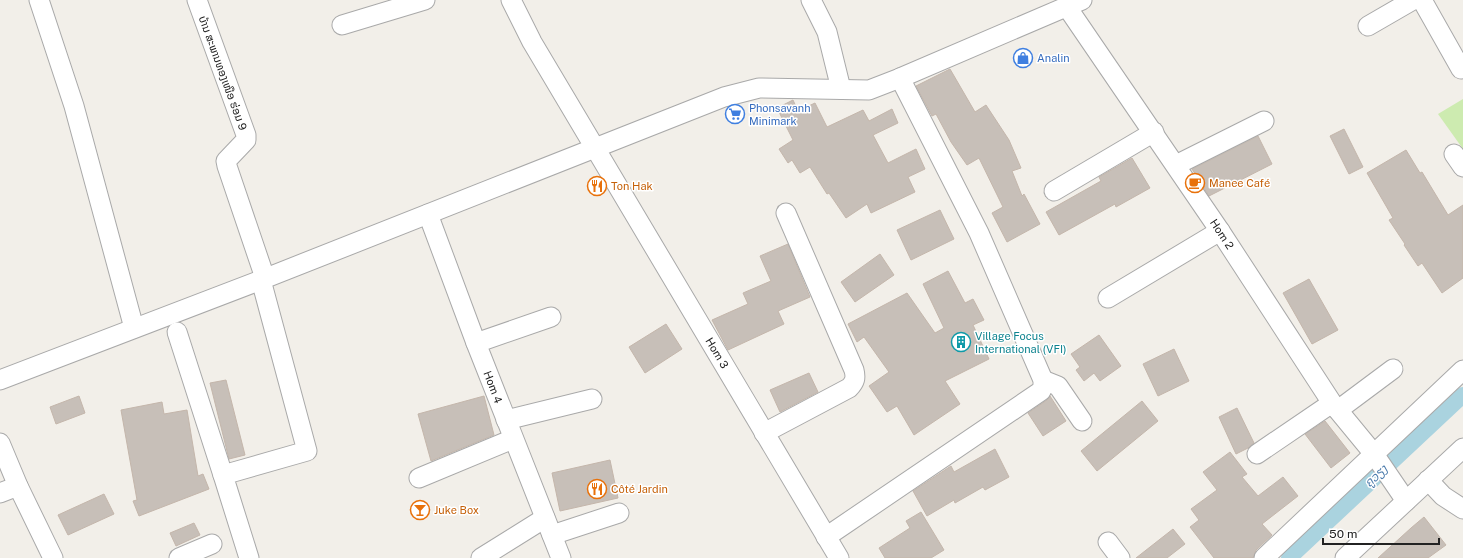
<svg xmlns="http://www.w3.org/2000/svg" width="1463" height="558" font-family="'Public Sans','Noto Sans Lao',sans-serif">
	<rect width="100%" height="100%" fill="#f2efe9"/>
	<!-- grass -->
	<path fill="#cdebb0" d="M1463 99V149L1438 114Z"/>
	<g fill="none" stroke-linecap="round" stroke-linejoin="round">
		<!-- canal -->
		<path stroke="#aad3df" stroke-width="16" d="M1289 558 1463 395"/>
	</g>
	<!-- building -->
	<g fill="#c7bfb8" stroke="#c4b6ab">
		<path d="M950 69 975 112 986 105 1009 140 1021 168 1012 171 1022 196 1024 194 1040 224 1007 242 992 213 1003 207 979 158 967 165 951 142 936 114 932 116 916 86Z"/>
		<path d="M793 100 798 111 815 103 827 127 863 110 869 121 892 109 898 123 873 135 888 163 916 149 925 169 908 177 915 192 871 213 867 204 846 218 829 193 827 194 810 167 800 173 792 160 788 163 779 149 793 140 777 108Z"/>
		<path d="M1344 129 1363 167 1349 174 1330 136Z"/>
		<path d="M1258 136 1272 164 1209 196 1192 169Z"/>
		<path d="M1406 150 1420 173 1422 172 1448 215 1463 205V278L1442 293 1422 263 1418 266 1404 245 1405 244 1389 220 1393 218 1367 173Z"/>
		<path d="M1132 158 1150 188 1116 207 1115 204 1059 235 1046 212 1101 181 1099 177Z"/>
		<path d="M940 210 954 239 911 260 897 230Z"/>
		<path d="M788 244 810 297 778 311 784 324 728 350 712 320 748 304 743 293 771 281 760 256Z"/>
		<path d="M880 254 894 275 855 302 841 282Z"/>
		<path d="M948 271 965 303 973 299 984 320 973 325 989 359 945 381 960 404 914 435 897 406 887 412 869 386 889 372 864 337 857 342 848 324 907 293 935 333 944 328 923 284Z"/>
		<path d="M1309 279 1338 330 1312 344 1283 293Z"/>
		<path d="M666 324 682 349 645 373 629 347Z"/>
		<path d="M1099 335 1121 366 1100 381 1094 373 1084 381 1076 370 1080 367 1071 354Z"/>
		<path d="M1174 349 1189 381 1158 396 1143 364Z"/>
		<path d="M809 373 818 392 780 412 770 390Z"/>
		<path d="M226 380 245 455 229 459 210 383Z"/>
		<path d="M79 396 85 413 56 424 50 407Z"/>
		<path d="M484 396 494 435 431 461 418 414Z"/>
		<path d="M1050 396 1066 421 1043 436 1028 413 1047 400Z"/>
		<path d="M1142 401 1158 421 1097 471 1081 451Z"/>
		<path d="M162 402 164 414 187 410 198 476 203 474 209 489 139 516 133 501 137 500 121 410Z"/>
		<path d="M1237 408 1254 443 1248 448 1236 454 1219 417Z"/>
		<path d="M1325 421 1350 453 1331 468 1305 434Z"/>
		<path d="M995 449 1009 477 985 490 983 487 955 503 954 500 927 516 913 491 951 466 954 472Z"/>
		<path d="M1230 452 1247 474 1242 477 1258 496 1283 477 1298 496 1262 524 1272 535 1256 550 1253 558H1214L1190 527 1199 520 1191 509 1217 490 1203 472Z"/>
		<path d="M610 460 618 498 560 511 552 473Z"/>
		<path d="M104 494 114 514 68 535 58 515Z"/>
		<path d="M921 512 944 550 931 558H885L879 548 910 528 906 521Z"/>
		<path d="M1424 517 1446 545 1428 558H1378L1411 528Z"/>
		<path d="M194 523 200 535 176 546 170 533Z"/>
		<path d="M1173 529 1185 544 1167 558H1136Z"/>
	</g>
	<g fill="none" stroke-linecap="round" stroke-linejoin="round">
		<!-- minor casing -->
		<g stroke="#a9a9a9" stroke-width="21">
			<g id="minor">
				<path d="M39 0 74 106 134 328"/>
				<path d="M197 0 246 135V140L226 161 227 166 265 278"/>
				<path d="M511 0 532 42 839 558"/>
				<path d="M811 0 827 32 841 89"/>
				<path d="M1422 0 1461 69"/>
				<path d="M1067 7 1220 231 1332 403 1374 454 1406 501"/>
				<path d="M342 25 425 0"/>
				<path d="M1368 26 1413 0"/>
				<path d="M1454 154 1463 167"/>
				<path d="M1176 165 1264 121"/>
				<path d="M1054 191 1154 132"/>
				<path d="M428 214 476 343 561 558"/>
				<path d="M1108 298 1220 231"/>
				<path d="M177 332 223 475"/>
				<path d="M476 343 551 317"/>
				<path d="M0 380 261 280 724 97 759 88 869 90 900 78 1082 0"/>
				<path d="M1043 380 1058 386 1082 421"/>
				<path d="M1338 410 1393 369"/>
				<path d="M506 420 592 399"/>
				<path d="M764 433 849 388C855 382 856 378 854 370L786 213"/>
				<path d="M0 443 18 486 53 558"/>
				<path d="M1257 454 1332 403"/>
				<path d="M419 478 513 439"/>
				<path d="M1428 480 1443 496 1463 509"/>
				<path d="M0 493 18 486"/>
				<path d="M552 535 619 513"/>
				<path d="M826 537 1041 391 1043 386V380L979 233 900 78"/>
				<path d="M1108 542 1120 558"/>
				<path d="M179 558 212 544"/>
				<path d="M249 558 223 475 307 451 261 280"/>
				<path d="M481 558 545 518"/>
				<path d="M1264 558 1463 370"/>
				<path d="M1345 558 1463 448"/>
			</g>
		</g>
		<!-- minor -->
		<use href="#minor" stroke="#fff" stroke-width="19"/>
	</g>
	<!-- icons -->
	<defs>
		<g id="shop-ring" transform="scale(1)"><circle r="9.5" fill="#fff" stroke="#3f7fe0" stroke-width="1.5"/><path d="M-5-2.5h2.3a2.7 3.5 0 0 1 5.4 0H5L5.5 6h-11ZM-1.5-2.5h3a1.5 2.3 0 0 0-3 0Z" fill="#3f7fe0"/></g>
		<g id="supermarket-ring" transform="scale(1)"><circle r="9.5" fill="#fff" stroke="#3f7fe0" stroke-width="1.5"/><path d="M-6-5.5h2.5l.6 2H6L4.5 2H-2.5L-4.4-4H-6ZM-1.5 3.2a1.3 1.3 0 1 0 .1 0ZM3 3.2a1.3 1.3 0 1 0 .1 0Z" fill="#3f7fe0"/></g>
		<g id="cafe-ring" transform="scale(1)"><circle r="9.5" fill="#fff" stroke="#e8710a" stroke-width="1.5"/><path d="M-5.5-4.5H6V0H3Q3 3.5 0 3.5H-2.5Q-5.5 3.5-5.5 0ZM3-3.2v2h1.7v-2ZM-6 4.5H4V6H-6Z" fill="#e8710a"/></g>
		<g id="restaurant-ring" transform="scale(1)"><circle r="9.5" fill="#fff" stroke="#e8710a" stroke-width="1.5"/><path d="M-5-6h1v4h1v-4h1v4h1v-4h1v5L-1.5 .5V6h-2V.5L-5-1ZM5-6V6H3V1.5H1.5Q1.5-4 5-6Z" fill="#e8710a"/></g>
		<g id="building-ring" transform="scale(1)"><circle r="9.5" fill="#fff" stroke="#0f9aa8" stroke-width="1.5"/><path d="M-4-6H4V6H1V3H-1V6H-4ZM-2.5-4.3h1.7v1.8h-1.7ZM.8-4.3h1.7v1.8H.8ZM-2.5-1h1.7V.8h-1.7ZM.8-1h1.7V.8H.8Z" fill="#0f9aa8"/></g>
		<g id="bar-ring" transform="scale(1)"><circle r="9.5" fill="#fff" stroke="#e8710a" stroke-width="1.5"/><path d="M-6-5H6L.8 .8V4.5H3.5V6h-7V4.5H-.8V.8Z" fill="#e8710a"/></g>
	</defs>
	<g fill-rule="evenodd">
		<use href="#shop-ring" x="1023" y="58"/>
		<use href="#supermarket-ring" x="735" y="114"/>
		<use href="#cafe-ring" x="1195" y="183"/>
		<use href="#restaurant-ring" x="597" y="186"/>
		<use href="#building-ring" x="961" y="342"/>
		<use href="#restaurant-ring" x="597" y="489"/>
		<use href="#bar-ring" x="420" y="510"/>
	</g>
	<g text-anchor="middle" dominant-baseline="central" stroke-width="3" stroke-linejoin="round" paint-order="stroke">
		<!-- shop labels -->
		<g font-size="11" fill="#366cbe" stroke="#fff" text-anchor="start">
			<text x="1037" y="58">Analin</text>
			<text x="749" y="108">Phonsavanh<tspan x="749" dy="13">Minimark</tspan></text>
		</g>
		<!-- street labels -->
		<g font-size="11" fill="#222" stroke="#fff">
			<text transform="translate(223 73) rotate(70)">ບ້ານ ສະພານທອງເໜືອ ຮ່ອມ 9</text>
			<text transform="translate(1222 234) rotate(57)">Hom 2</text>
			<text transform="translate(717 353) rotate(59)">Hom 3</text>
			<text transform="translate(493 387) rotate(69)">Hom 4</text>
		</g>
		<!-- food labels -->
		<g font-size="11" fill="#c56008" stroke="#fff" text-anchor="start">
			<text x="1209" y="183">Manee Café</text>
			<text x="611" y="186">Ton Hak</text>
			<text x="611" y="489">Côté Jardin</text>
			<text x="434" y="510">Juke Box</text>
		</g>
		<!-- culture labels -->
		<g font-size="11" fill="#0d838f" stroke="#fff" text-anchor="start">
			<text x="975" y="336">Village Focus<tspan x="975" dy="13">International (VFI)</tspan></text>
		</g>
		<!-- water labels -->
		<g font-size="12" font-style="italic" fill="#4a7aab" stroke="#fff">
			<text transform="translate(1376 476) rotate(-43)">ຄູວຽງ</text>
		</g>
	</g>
	<!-- scale -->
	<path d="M1323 538v6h116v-6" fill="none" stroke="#222222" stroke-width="2"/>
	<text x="1329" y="538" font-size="12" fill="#222222" stroke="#ffffff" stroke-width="3" paint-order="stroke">50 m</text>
</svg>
